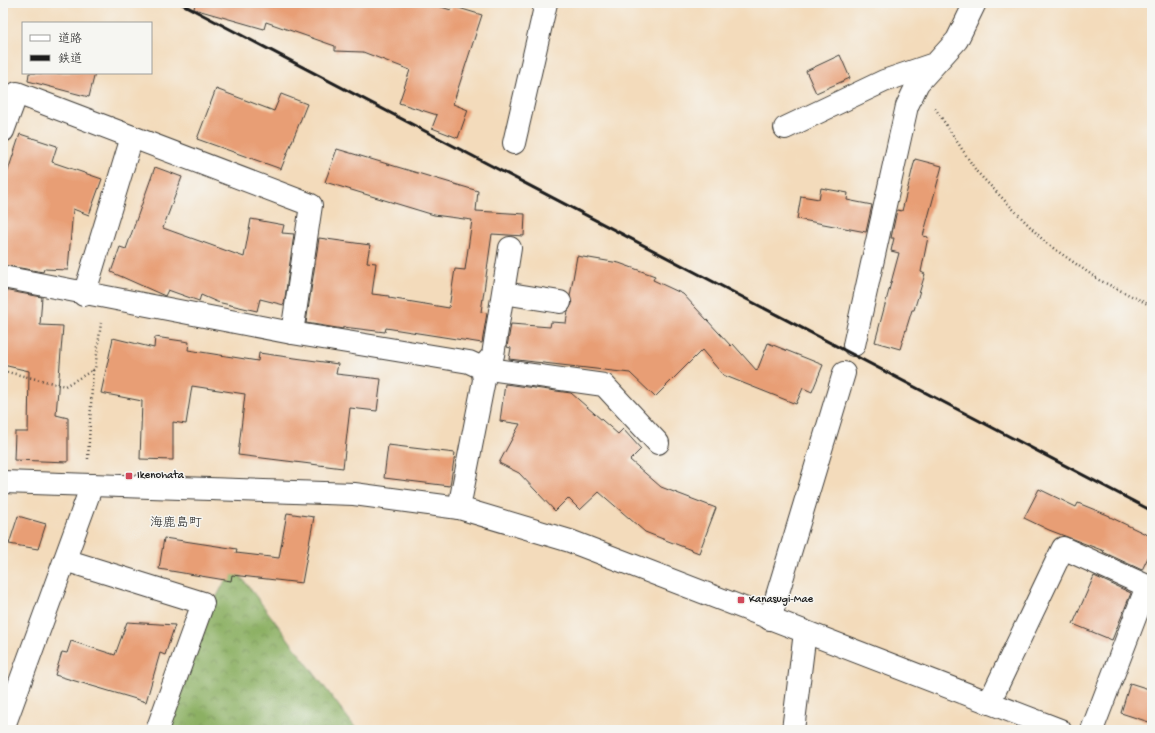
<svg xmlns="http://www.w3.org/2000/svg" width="1155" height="733" font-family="'Gochi Hand','Klee One',sans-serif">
	<defs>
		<pattern id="forest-crowns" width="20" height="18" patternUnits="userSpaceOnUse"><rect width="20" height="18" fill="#8cb064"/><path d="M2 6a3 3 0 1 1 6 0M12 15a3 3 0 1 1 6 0" fill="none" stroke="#728e52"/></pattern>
	</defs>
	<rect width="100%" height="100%" fill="#f6f6f2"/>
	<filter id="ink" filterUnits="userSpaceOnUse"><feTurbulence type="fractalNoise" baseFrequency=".025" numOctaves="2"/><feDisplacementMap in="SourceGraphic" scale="8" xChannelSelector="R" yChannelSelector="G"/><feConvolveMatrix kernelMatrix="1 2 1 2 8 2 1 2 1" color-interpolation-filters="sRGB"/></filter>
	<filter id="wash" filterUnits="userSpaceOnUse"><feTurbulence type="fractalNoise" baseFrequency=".012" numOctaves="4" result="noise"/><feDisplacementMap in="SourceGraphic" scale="16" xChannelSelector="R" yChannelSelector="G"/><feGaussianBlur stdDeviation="0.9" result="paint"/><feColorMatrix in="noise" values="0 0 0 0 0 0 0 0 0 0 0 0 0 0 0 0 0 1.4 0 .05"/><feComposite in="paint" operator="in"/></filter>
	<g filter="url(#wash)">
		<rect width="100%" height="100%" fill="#f3dbbb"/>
		<!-- forest -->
		<path fill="url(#forest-crowns)" stroke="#546640" d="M233 566 357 730H168L215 600Z"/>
		<g id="blocks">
			<!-- building -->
			<g fill="#e89e75">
				<path d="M195 3H428L451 10 452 6 482 15 453 104 468 110 458 138 432 128 437 115 399 103 410 70 363 52 335 51V46L266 22 264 29 194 9Z"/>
				<path d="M840 55 850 78 816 93 806 71Z"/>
				<path d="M29 73H95L89 97 28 81Z"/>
				<path d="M216 89 274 111 281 94 307 104 281 169 197 139Z"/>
				<path d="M20 134 57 146 52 162 102 179 89 215 73 209 68 270 44 269 43 272 3 265V186Z"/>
				<path d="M337 149 478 191 476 211 525 214 524 236 492 234 481 312 487 313 482 343 386 328 385 332 343 327V329L306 323 319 238 370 245 367 262 376 263 372 294 389 296V298L449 308 455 269 465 270 472 220 434 215 325 182Z"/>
				<path d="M915 159 942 166 923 236 928 237 921 272 925 274 914 310H912L900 349 875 342 899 253 891 251 894 238H891L897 210 902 211Z"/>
				<path d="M155 167 182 177 163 228 244 257 251 219 284 225 282 233 294 234 284 305 260 299 257 311 217 302 201 295 199 301 168 290 165 296 111 272 120 247 126 249Z"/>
				<path d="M821 188 848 193 847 200 872 205 866 232 797 219 801 196 819 199Z"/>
				<path d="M577 256 619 263 655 276 653 280 683 294 731 346 733 344 757 371 768 343 823 365 812 392 803 388 796 404 723 375 702 350 655 397 630 373 509 359 511 348 507 347 511 324 550 327 551 322 566 323 568 311 572 304 570 296Z"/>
				<path d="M3 290 42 297 40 325 63 326 56 415 68 418V462L14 460 15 432H28L29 371 3 365Z"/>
				<path d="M155 337 189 342 188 350 258 361 259 353 338 364 336 374 381 379 377 411 350 408 343 468 238 455 245 394 192 386 186 424 173 422V460L140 459 142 401 101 393 113 338 154 348Z"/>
				<path d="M505 384 571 393 618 434 623 429 641 449 630 460 661 487 716 508 699 553 645 532 599 492 580 510 568 498 555 511 519 473 499 463 520 424 500 421Z"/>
				<path d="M388 445 455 453 450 486 384 478Z"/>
				<path d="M1039 489 1076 507 1078 503 1110 516V517L1152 537V549L1142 570 1103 552 1104 551 1049 530 1024 518Z"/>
				<path d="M287 513 314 517 302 583 232 575 231 581 159 569 164 538 237 549 236 553 279 558Z"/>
				<path d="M18 516 46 524 38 549 9 544Z"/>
				<path d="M1094 576 1131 593 1112 640 1073 624Z"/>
				<path d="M127 622 175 625 165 655 160 653 146 702 55 675 62 652 67 653 71 641 115 655Z"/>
				<path d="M1130 683 1152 690V723L1121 713Z"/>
			</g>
		</g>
	</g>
	<g filter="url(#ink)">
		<use href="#blocks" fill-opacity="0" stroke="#3c3934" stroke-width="1"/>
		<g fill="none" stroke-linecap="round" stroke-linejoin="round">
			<!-- minor casing -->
			<g stroke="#3c3934" stroke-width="24">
				<g id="minor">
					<path d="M785 128 884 81 934 64"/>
					<path d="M3 131 17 93 311 205 292 333"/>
					<path d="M514 143 546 3"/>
					<path d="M3 277 292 333 469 362 482 368 484 380 459 508"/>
					<path d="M504 293 560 302"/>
					<path d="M84 295 132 137"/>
					<path d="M854 345 907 106 918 83 957 40 975 3"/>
					<path d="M482 368 604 385 658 443"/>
					<path d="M482 368 493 355 510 248"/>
					<path d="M3 482 354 494 459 508 570 541 1060 730"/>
					<path d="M65 560 203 603 157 730"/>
					<path d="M770 619 844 373"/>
					<path d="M989 703 1063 548 1147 586 1092 730"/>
					<path d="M3 729 92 485"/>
					<path d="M793 730 805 632"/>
				</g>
			</g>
			<!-- path -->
			<g stroke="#3c3934" stroke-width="2.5" stroke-dasharray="1 3" stroke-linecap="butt">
				<path d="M935 108 977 172 1046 243 1099 280 1152 306"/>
				<path d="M3 371 65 386 95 369 101 323"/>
				<path d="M88 459 93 369"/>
			</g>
			<!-- minor -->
			<use href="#minor" stroke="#fff" stroke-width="22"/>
			<!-- rail -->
			<path stroke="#1c1c1c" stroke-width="3" d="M180 3 1152 511"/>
		</g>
	</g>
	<!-- markers -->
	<g fill="#d1495b" stroke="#f6f6f2" stroke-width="1.5">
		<rect x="125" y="472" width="8" height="8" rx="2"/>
		<rect x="737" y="596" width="8" height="8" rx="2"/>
	</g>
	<g text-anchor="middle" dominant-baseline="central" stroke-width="3" stroke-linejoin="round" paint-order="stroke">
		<!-- poi labels -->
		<g font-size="11" fill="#1c1c1c" stroke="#f6f6f2" text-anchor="start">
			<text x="137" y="476">Ikenohata</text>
			<text x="749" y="600">Kanasugi-Mae</text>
		</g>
		<!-- quarter labels -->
		<g font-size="13" fill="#1c1c1c" stroke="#f6f6f2">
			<text x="176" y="523">海鹿島町</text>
		</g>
	</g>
	<!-- margin -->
	<rect width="1155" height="733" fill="none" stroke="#f6f6f2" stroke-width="16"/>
	<!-- legend -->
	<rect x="22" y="22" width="130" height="52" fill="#f6f6f2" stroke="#9f9f9c"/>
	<rect x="30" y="35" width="20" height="6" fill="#ffffff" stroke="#9f9f9c"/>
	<text x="58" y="42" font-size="12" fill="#1c1c1c">道路</text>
	<rect x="30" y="55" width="20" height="6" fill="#1c1c1c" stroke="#9f9f9c"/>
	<text x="58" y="62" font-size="12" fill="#1c1c1c">鉄道</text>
</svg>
